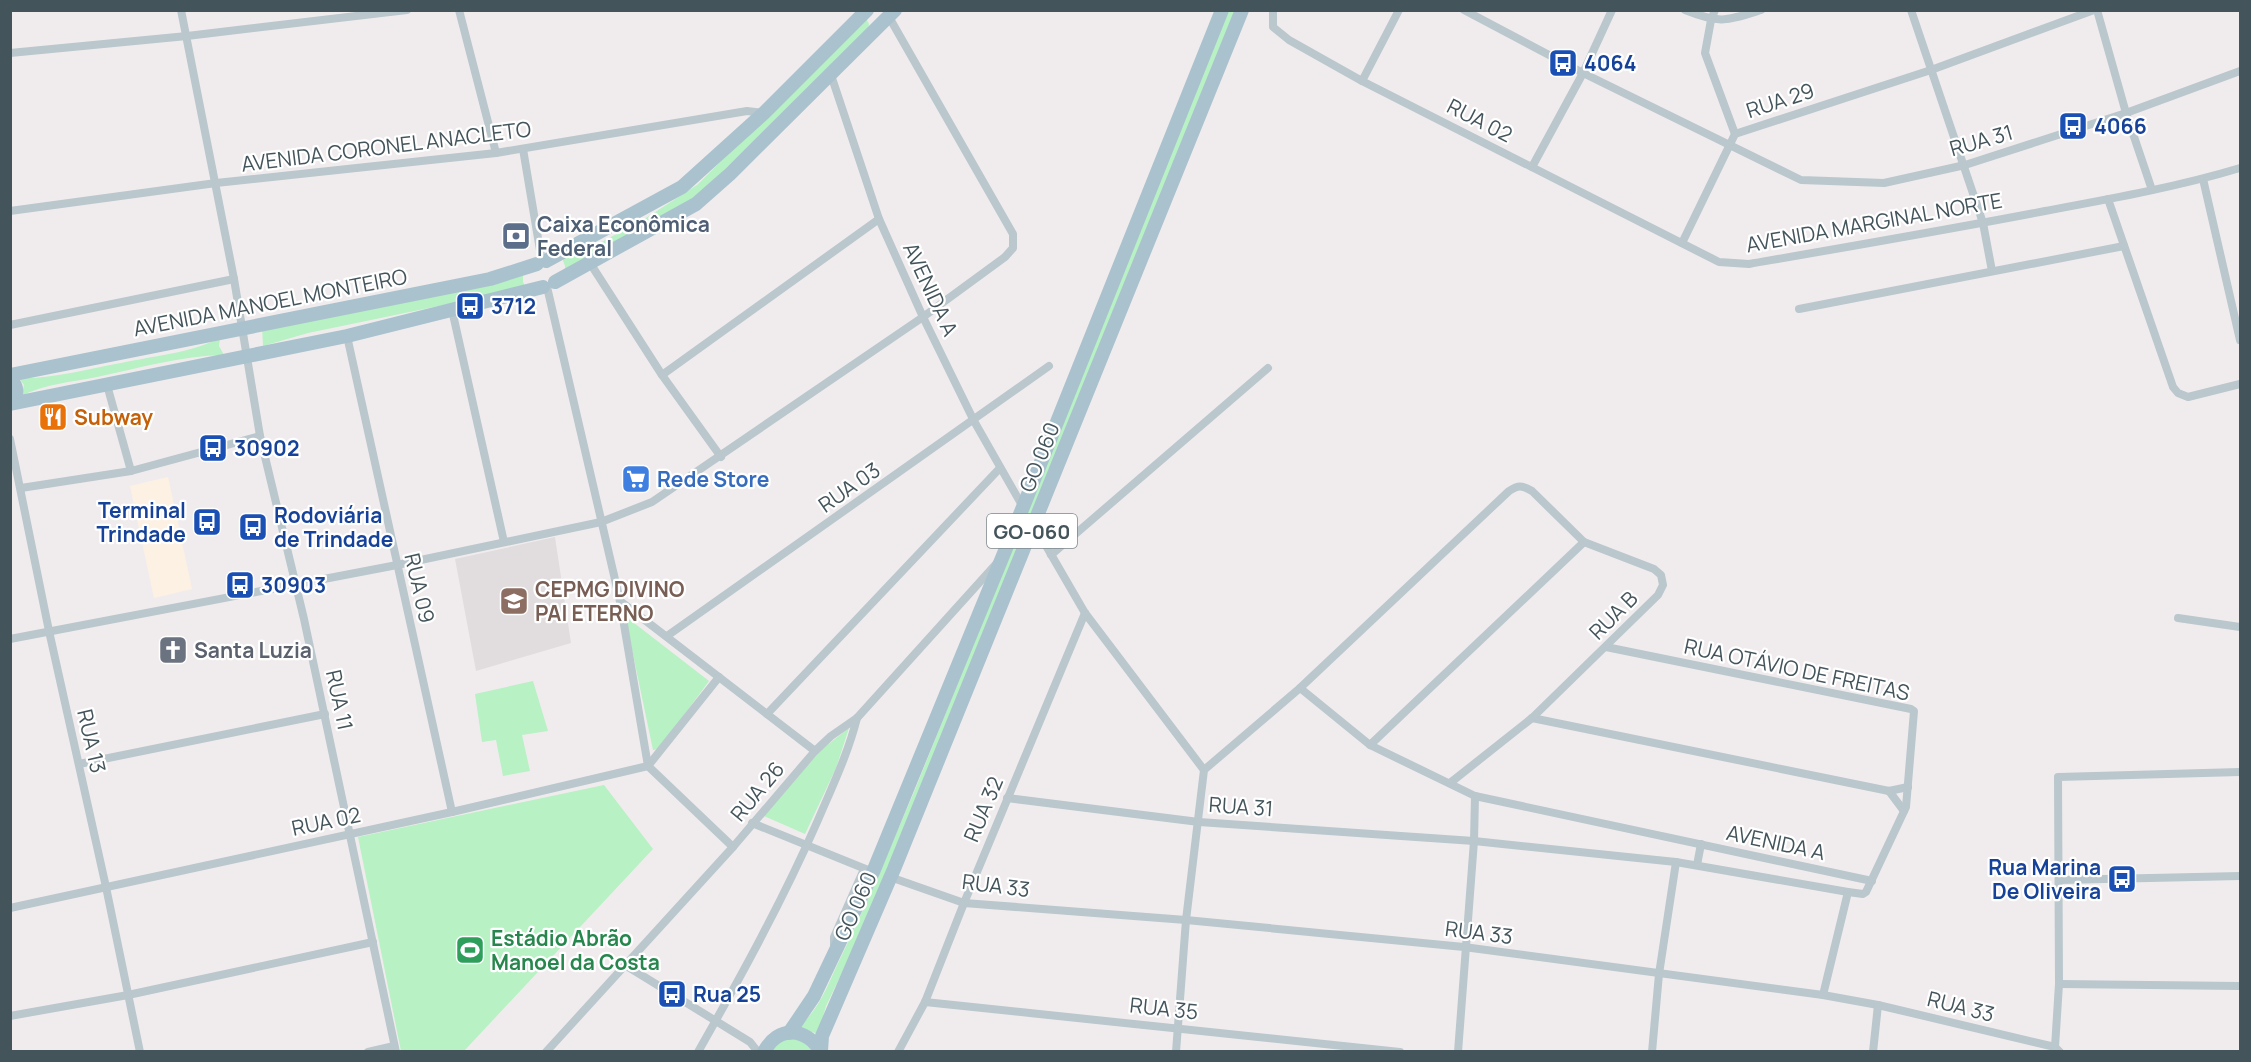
<svg xmlns="http://www.w3.org/2000/svg" width="2251" height="1062" font-family="Manrope,sans-serif">
	<rect width="100%" height="100%" fill="#f0eced"/>
	<!-- commercial -->
	<path fill="#fdf1e3" d="M168 477 192 589 154 598 130 486Z"/>
	<!-- education -->
	<path fill="#e1dddf" d="M555 537 571 643 476 671 455 559Z"/>
	<!-- green -->
	<g fill="#b7f1c4">
		<path d="M1228 11H1236L1040 499 860 935 826 1006 818 1034 798 1027C819 1011 828 984 839 961 866 906 890 848 914 792Z"/>
		<path d="M864 20H867L869 24 868 30 694 199 565 275V266L562 258 585 251 646 218 697 185Z"/>
		<path d="M523 273V282L526 288 308 333 263 346 262 327H283L510 278Z"/>
		<path d="M220 338 219 346 224 355C181 356 139 368 97 377 72 382 44 384 21 396L24 385 19 378C53 379 87 369 121 363 153 356 191 353 220 338Z"/>
		<path d="M625 616 709 681 659 749 653 750Z"/>
		<path d="M533 681 548 731 522 735 530 771 503 776 496 740 482 742 475 694Z"/>
		<path d="M849 728 836 768 805 834 764 816 821 750Z"/>
		<path d="M604 785 653 849 464 1051H401L358 837Z"/>
		<path d="M798 1038 814 1052H769L782 1039Z"/>
	</g>
	<g fill="none" stroke-linecap="round" stroke-linejoin="round">
		<!-- minor -->
		<g stroke="#bac7cd" stroke-width="8">
			<path d="M181 10 234 279 260 436 304 619 396 1052"/>
			<path d="M459 10 496 153"/>
			<path d="M1273 10V27L1289 40 1362 81 1719 262 1749 264C1847 247 1946 230 2045 211 2110 199 2177 187 2240 168"/>
			<path d="M1464 10 1583 73 1801 180 1884 183 1965 165 2126 113 2240 71"/>
			<path d="M1685 10C1720 24 1726 21 1761 10"/>
			<path d="M1715 10 1711 20 1705 53 1735 134"/>
			<path d="M1911 10 1983 223 1992 271"/>
			<path d="M2097 10 2126 113 2152 190"/>
			<path d="M10 53 187 36 407 10"/>
			<path d="M831 75 879 219 923 317 974 421 1023 507"/>
			<path d="M1362 81 1399 10"/>
			<path d="M523 149 542 262"/>
			<path d="M1532 167 1583 73 1612 10"/>
			<path d="M2203 179 2240 340"/>
			<path d="M2108 199 2173 387 2178 393 2188 397 2240 384"/>
			<path d="M10 211 216 183 496 153 747 111 764 113"/>
			<path d="M1682 243 1735 134 1931 70 2094 10"/>
			<path d="M590 263 662 375 721 457"/>
			<path d="M547 287 620 601 648 766 733 847"/>
			<path d="M1799 309 2124 246"/>
			<path d="M452 310 504 542"/>
			<path d="M10 325 234 279"/>
			<path d="M347 336 452 812"/>
			<path d="M662 375 879 219"/>
			<path d="M107 385 131 471"/>
			<path d="M10 439 49 631 106 887 140 1052"/>
			<path d="M21 488 131 471 260 436"/>
			<path d="M1034 525 1085 613 1204 770"/>
			<path d="M1051 555 1268 368"/>
			<path d="M620 601 815 751"/>
			<path d="M2178 618 2240 627"/>
			<path d="M667 636 1049 366"/>
			<path d="M10 639 397 565 601 522 652 502 923 317 1005 257 1013 248V234L889 17"/>
			<path d="M1300 688 1370 745 1475 796 1872 881"/>
			<path d="M767 714 1000 468"/>
			<path d="M1532 718 1889 791 1908 787"/>
			<path d="M1370 745 1584 542"/>
			<path d="M79 764 325 714"/>
			<path d="M648 766 719 677"/>
			<path d="M1889 791 1904 811"/>
			<path d="M1007 798 1199 822 1474 841 1676 862 1848 892 1863 894 1866 892 1906 807 1914 711 1911 709 1606 647"/>
			<path d="M752 823 873 872"/>
			<path d="M1697 865 1701 844"/>
			<path d="M890 877 964 903 1186 920 1464 947 1823 995 1878 1005 2055 1047 2060 1052"/>
			<path d="M2060 880 2240 876"/>
			<path d="M10 908 452 812 648 766"/>
			<path d="M834 949V937L864 869"/>
			<path d="M625 965 750 1042 758 1052"/>
			<path d="M2059 984 2240 986"/>
			<path d="M1823 995 1848 892"/>
			<path d="M925 1002 1400 1052"/>
			<path d="M10 1016 128 995 373 942"/>
			<path d="M2055 1047 2059 984 2058 777 2240 772"/>
			<path d="M368 1052 394 1046"/>
			<path d="M546 1052 733 847 815 751 831 736 857 718 997 563"/>
			<path d="M698 1052C741 976 783 900 818 820 832 787 848 754 857 718"/>
			<path d="M898 1052 925 1002 964 903 1085 613"/>
			<path d="M1176 1052 1186 920 1204 770 1300 688 1509 491C1518 485 1522 485 1532 491L1584 542 1654 569 1661 575 1663 585 1658 595 1532 718 1450 783"/>
			<path d="M1458 1052 1474 841 1475 796"/>
			<path d="M1652 1052 1659 974 1676 862"/>
			<path d="M1873 1052 1878 1005"/>
		</g>
		<!-- primary -->
		<g stroke="#aac2ce" stroke-width="14">
			<path d="M546 261 682 187 764 113 867 10"/>
			<path d="M555 282 696 204 730 174 895 10"/>
			<path d="M10 375 490 279 537 264"/>
			<path d="M10 379C18 386 19 396 10 403"/>
			<path d="M10 404 347 336 543 287"/>
			<path d="M789 1033 814 996 873 872 1023 507 1222 10"/>
			<path d="M821 1051 822 1036 894 869 1242 10"/>
			<path d="M764 1052C778 1025 806 1027 821 1052"/>
		</g>
	</g>
	<!-- icons -->
	<defs>
		<g id="bus-square" transform="scale(1.5)"><rect x="-9" y="-9" width="18" height="18" rx="4" fill="#1a4fb4" stroke="#fff"/><path d="M-5-6H5V4H4V6H2V4H-2V6H-4V4H-5ZM-3.5-4V0h7V-4ZM-3.5 1.2v1.5H-2V1.2ZM2 1.2v1.5H3.5V1.2Z" fill="#fff"/></g>
		<g id="bank-square" transform="scale(1.5)"><rect x="-9" y="-9" width="18" height="18" rx="4" fill="#5c6f8a" stroke="#fff"/><path d="M-6-4H6V4H-6ZM0-2.3a2.3 2.3 0 1 0 0 4.6a2.3 2.3 0 1 0 0-4.6Z" fill="#fff"/></g>
		<g id="restaurant-square" transform="scale(1.5)"><rect x="-9" y="-9" width="18" height="18" rx="4" fill="#e8710a" stroke="#fff"/><path d="M-5-6h1v4h1v-4h1v4h1v-4h1v5L-1.5 .5V6h-2V.5L-5-1ZM5-6V6H3V1.5H1.5Q1.5-4 5-6Z" fill="#fff"/></g>
		<g id="supermarket-square" transform="scale(1.5)"><rect x="-9" y="-9" width="18" height="18" rx="4" fill="#3f7fe0" stroke="#fff"/><path d="M-6-5.5h2.5l.6 2H6L4.5 2H-2.5L-4.4-4H-6ZM-1.5 3.2a1.3 1.3 0 1 0 .1 0ZM3 3.2a1.3 1.3 0 1 0 .1 0Z" fill="#fff"/></g>
		<g id="school-square" transform="scale(1.5)"><rect x="-9" y="-9" width="18" height="18" rx="4" fill="#8d6e63" stroke="#fff"/><path d="M0-5L7-2L0 1L-7-2ZM-4 1L0 2.5L4 1V4Q0 6-4 4Z" fill="#fff"/></g>
		<g id="church-square" transform="scale(1.5)"><rect x="-9" y="-9" width="18" height="18" rx="4" fill="#6b7280" stroke="#fff"/><path d="M-1.2-6h2.4v3.5h3.3v2.4h-3.3V6h-2.4V-.1h-3.3v-2.4h3.3Z" fill="#fff"/></g>
		<g id="stadium-square" transform="scale(1.5)"><rect x="-9" y="-9" width="18" height="18" rx="4" fill="#2e9e5b" stroke="#fff"/><path d="M0-5a6.5 5 0 1 0 0 10a6.5 5 0 1 0 0-10ZM-3.5-1.8h7v3.6h-7Z" fill="#fff"/></g>
	</defs>
	<g fill-rule="evenodd">
		<use href="#bus-square" x="1563" y="63"/>
		<use href="#bus-square" x="2073" y="126"/>
		<use href="#bank-square" x="516" y="236"/>
		<use href="#bus-square" x="470" y="306"/>
		<use href="#restaurant-square" x="53" y="417"/>
		<use href="#bus-square" x="213" y="448"/>
		<use href="#supermarket-square" x="636" y="479"/>
		<use href="#bus-square" x="207" y="522"/>
		<use href="#bus-square" x="253" y="527"/>
		<use href="#bus-square" x="240" y="585"/>
		<use href="#school-square" x="514" y="601"/>
		<use href="#church-square" x="173" y="650"/>
		<use href="#bus-square" x="2122" y="879"/>
		<use href="#stadium-square" x="470" y="950"/>
		<use href="#bus-square" x="672" y="994"/>
	</g>
	<g text-anchor="middle" dominant-baseline="central" stroke-width="4.5" stroke-linejoin="round" paint-order="stroke">
		<!-- shield labels -->
		<rect fill="#fff" stroke="#7c878c" stroke-width="1.5" x="987" y="514" width="90" height="34" rx="4.5"/>
		<g font-size="20" font-weight="bold" fill="#44545b">
			<text x="1032" y="531">GO-060</text>
		</g>
		<!-- transit labels -->
		<g font-size="21" font-weight="bold" fill="#164399" stroke="#fff" text-anchor="start">
			<text x="1584" y="63">4064</text>
			<text x="2094" y="126">4066</text>
			<text x="491" y="306">3712</text>
			<text x="234" y="448">30902</text>
			<text x="186" y="510" text-anchor="end">Terminal<tspan x="186" dy="24">Trindade</tspan></text>
			<text x="274" y="515">Rodoviária<tspan x="274" dy="24">de Trindade</tspan></text>
			<text x="261" y="585">30903</text>
			<text x="2101" y="867" text-anchor="end">Rua Marina<tspan x="2101" dy="24">De Oliveira</tspan></text>
			<text x="693" y="994">Rua 25</text>
		</g>
		<!-- street labels -->
		<g font-size="21" fill="#44545b" stroke="#fff">
			<text transform="translate(1780 100) rotate(-18)">RUA 29</text>
			<text transform="translate(1480 120) rotate(27)">RUA 02</text>
			<text transform="translate(1981 140) rotate(-16)">RUA 31</text>
			<text transform="translate(386 146) rotate(-7)">AVENIDA CORONEL ANACLETO</text>
			<text transform="translate(1874 222) rotate(-10)">AVENIDA MARGINAL NORTE</text>
			<text transform="translate(931 289) rotate(65)">AVENIDA A</text>
			<text transform="translate(270 302) rotate(-11)">AVENIDA MANOEL MONTEIRO</text>
			<text transform="translate(1039 457) rotate(-68)">GO 060</text>
			<text transform="translate(849 487) rotate(-35)">RUA 03</text>
			<text transform="translate(420 588) rotate(77)">RUA 09</text>
			<text transform="translate(1613 615) rotate(-45)">RUA B</text>
			<text transform="translate(1797 669) rotate(12)">RUA OTÁVIO DE FREITAS</text>
			<text transform="translate(340 700) rotate(78)">RUA 11</text>
			<text transform="translate(92 741) rotate(77)">RUA 13</text>
			<text transform="translate(757 791) rotate(-50)">RUA 26</text>
			<text transform="translate(1241 806) rotate(4)">RUA 31</text>
			<text transform="translate(983 809) rotate(-67)">RUA 32</text>
			<text transform="translate(326 821) rotate(-12)">RUA 02</text>
			<text transform="translate(1776 842) rotate(12)">AVENIDA A</text>
			<text transform="translate(996 885) rotate(7)">RUA 33</text>
			<text transform="translate(855 906) rotate(-66)">GO 060</text>
			<text transform="translate(1479 932) rotate(7)">RUA 33</text>
			<text transform="translate(1961 1006) rotate(14)">RUA 33</text>
			<text transform="translate(1164 1008) rotate(6)">RUA 35</text>
		</g>
		<!-- service labels -->
		<g font-size="21" font-weight="bold" fill="#4e5e75" stroke="#fff" text-anchor="start">
			<text x="537" y="224">Caixa Econômica<tspan x="537" dy="24">Federal</tspan></text>
		</g>
		<!-- food labels -->
		<g font-size="21" font-weight="bold" fill="#c56008" stroke="#fff" text-anchor="start">
			<text x="74" y="417">Subway</text>
		</g>
		<!-- shop labels -->
		<g font-size="21" font-weight="bold" fill="#366cbe" stroke="#fff" text-anchor="start">
			<text x="657" y="479">Rede Store</text>
		</g>
		<!-- education labels -->
		<g font-size="21" font-weight="bold" fill="#785e54" stroke="#fff" text-anchor="start">
			<text x="535" y="589">CEPMG DIVINO<tspan x="535" dy="24">PAI ETERNO</tspan></text>
		</g>
		<!-- worship labels -->
		<g font-size="21" font-weight="bold" fill="#5b616d" stroke="#fff" text-anchor="start">
			<text x="194" y="650">Santa Luzia</text>
		</g>
		<!-- leisure labels -->
		<g font-size="21" font-weight="bold" fill="#27864d" stroke="#fff" text-anchor="start">
			<text x="491" y="938">Estádio Abrão<tspan x="491" dy="24">Manoel da Costa</tspan></text>
		</g>
	</g>
	<!-- border -->
	<rect width="2251" height="1062" fill="none" stroke="#44545b" stroke-width="24"/>
</svg>
